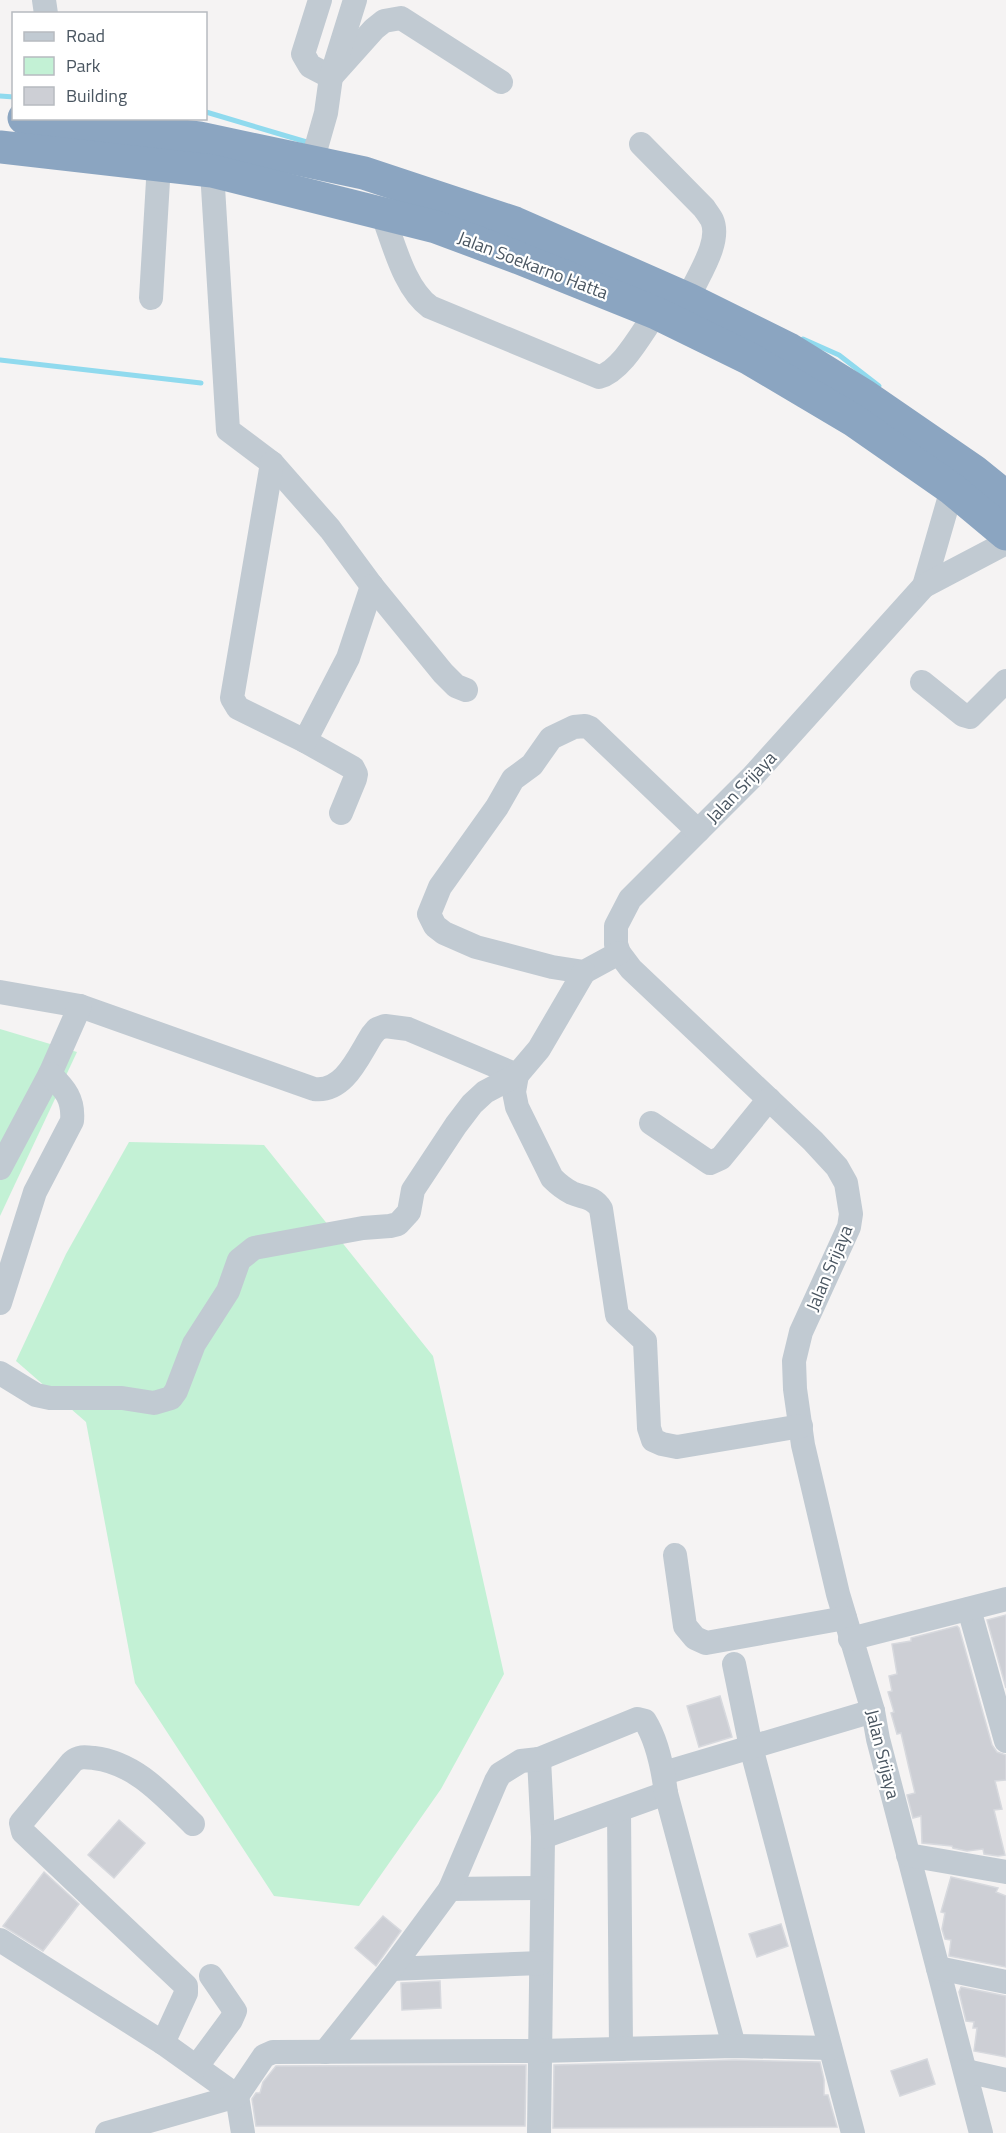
<svg xmlns="http://www.w3.org/2000/svg" width="1006" height="2133" font-family="'Titillium Web',sans-serif">
	<rect width="100%" height="100%" fill="#f5f3f3"/>
	<!-- green -->
	<g fill="#c3f1d5">
		<path d="M0 1029 77 1052 0 1216Z"/>
		<path d="M129 1142 264 1145 433 1356 504 1674 441 1789 359 1906 274 1896 135 1683 86 1422 16 1361 66 1254Z"/>
	</g>
	<g fill="none" stroke-linecap="round" stroke-linejoin="round">
		<!-- stream -->
		<g stroke="#90daee" stroke-width="5">
			<path d="M0 96 14 97"/>
			<path d="M206 112 310 143"/>
			<path d="M803 339 839 355 879 386"/>
			<path d="M0 360 201 383"/>
		</g>
	</g>
	<!-- building -->
	<g fill="#cdcfd5" stroke="#d7d9de" stroke-width="1.5">
		<path d="M1006 1615V1688L987 1620Z"/>
		<path d="M957 1626 959 1628 992 1745 997 1752 1006 1755V1780L995 1781 1002 1809 994 1810 1005 1855 998 1856 984 1854 983 1849 967 1851 953 1848 952 1846 922 1843 921 1816 913 1818 907 1795 915 1793 909 1768 901 1733 897 1734 891 1713 894 1712 888 1692 892 1691 889 1676 897 1674 892 1644 911 1641V1638Z"/>
		<path d="M720 1696 732 1737 699 1747 687 1706Z"/>
		<path d="M119 1820 145 1843 114 1878 88 1855Z"/>
		<path d="M44 1872 79 1904 43 1951 3 1926Z"/>
		<path d="M951 1877 998 1888 996 1892 1006 1896V1967L949 1956 951 1940 945 1939 942 1929 945 1913 941 1912Z"/>
		<path d="M383 1916 401 1931 376 1966 355 1948Z"/>
		<path d="M781 1924 788 1946 757 1957 749 1934Z"/>
		<path d="M440 1981 441 2008 402 2010 401 1983Z"/>
		<path d="M961 1987 1006 1996V2057L974 2051 977 2028H973L974 2022 966 2021 959 1992Z"/>
		<path d="M927 2059 935 2084 900 2096 891 2071Z"/>
		<path d="M734 2060 820 2062 824 2080V2095H828L837 2127 553 2128 554 2065Z"/>
		<path d="M526 2065 525 2126H256L252 2099 256 2093H260L263 2082 276 2066Z"/>
	</g>
	<g fill="none" stroke-linecap="round" stroke-linejoin="round">
		<!-- minor -->
		<g stroke="#c1cad2" stroke-width="24">
			<path d="M44 0 46 14"/>
			<path d="M320 0 303 54 310 66 331 77 374 29 384 21 401 18 501 82"/>
			<path d="M641 144 704 208C706 211 710 216 712 220 722 243 696 278 688 299"/>
			<path d="M312 162 326 113 331 77 355 0"/>
			<path d="M212 171 228 430 272 463 330 529 372 586 443 673 456 686 466 690"/>
			<path d="M382 213C394 244 404 288 430 307L599 377C622 371 642 332 656 313"/>
			<path d="M151 298 159 164"/>
			<path d="M272 463 232 698 238 708 305 741 353 768 356 774 355 779 341 813"/>
			<path d="M952 489 924 586 753 776 630 899 616 926V944L619 953 631 969 813 1141 837 1167 846 1183 851 1214 849 1227 801 1332 794 1361 795 1389 803 1445 838 1594 873 1711 878 1739 981 2133"/>
			<path d="M924 586 1006 543"/>
			<path d="M922 682 963 715 970 717 1006 681"/>
			<path d="M305 741 348 658 372 586"/>
			<path d="M619 953 584 972 552 967 476 947 444 933 435 926 429 914 440 887 497 807 513 779 532 765 551 738 574 727 585 726 590 728 698 831"/>
			<path d="M0 992 80 1006 314 1089C344 1093 358 1057 372 1035L377 1029 385 1026 408 1029 517 1075 514 1092 517 1107 552 1178C558 1184 564 1189 572 1193 584 1198 594 1197 601 1209L617 1315 645 1341 649 1428 653 1440 662 1444 677 1447 801 1426"/>
			<path d="M651 1123 710 1163 721 1158 769 1099"/>
			<path d="M0 1168 50 1074 80 1006"/>
			<path d="M0 1303 35 1192 72 1121C74 1099 65 1089 50 1074"/>
			<path d="M0 1373 36 1395 50 1398H122L154 1403 171 1398 176 1391 194 1344 228 1291 239 1260 254 1248 363 1228 390 1226 398 1224 409 1212 413 1190 456 1125 472 1104 485 1092 517 1075 539 1049 584 972"/>
			<path d="M675 1555 685 1626 695 1638 706 1643 845 1618"/>
			<path d="M969 1609 1006 1741"/>
			<path d="M850 1639 1006 1599"/>
			<path d="M734 1664 751 1747 853 2133"/>
			<path d="M539 1759 543 1837 539 2133"/>
			<path d="M664 1773 873 1711"/>
			<path d="M619 1811 621 2049"/>
			<path d="M543 1837 666 1793"/>
			<path d="M908 1855 1006 1872"/>
			<path d="M450 1889 542 1888"/>
			<path d="M0 1940 163 2043 237 2096 243 2133"/>
			<path d="M938 1968 1006 1982"/>
			<path d="M391 1969 541 1963"/>
			<path d="M163 2043 186 1993V1986L23 1832 21 1823 72 1762C79 1756 85 1757 94 1758 136 1763 164 1796 193 1824"/>
			<path d="M325 2052 391 1969 450 1889 496 1781 500 1774 521 1761 539 1759 637 1719 645 1721C658 1742 663 1770 666 1793L734 2046"/>
			<path d="M197 2066 231 2020 235 2011 211 1976"/>
			<path d="M966 2071 1006 2080"/>
			<path d="M107 2133 237 2096 264 2056 273 2052 540 2051 734 2046 830 2048"/>
		</g>
		<!-- highway -->
		<g stroke="#8ba5c1" stroke-width="33">
			<path d="M24 118 199 138 364 173 515 223 688 299 789 349 865 396 974 471 1006 497"/>
			<path d="M0 147 212 171 436 227 519 258 656 313 750 359 853 420 952 489 1006 534"/>
		</g>
	</g>
	<g text-anchor="middle" dominant-baseline="central" stroke-width="4.5" stroke-linejoin="round" paint-order="stroke">
		<!-- street labels -->
		<g font-size="18" fill="#4a5661" stroke="#fff">
			<text transform="translate(533 265) rotate(21)">Jalan Soekarno Hatta</text>
			<text transform="translate(741 787) rotate(-46)">Jalan Srijaya</text>
			<text transform="translate(829 1268) rotate(-67)">Jalan Srijaya</text>
			<text transform="translate(883 1754) rotate(76)">Jalan Srijaya</text>
		</g>
	</g>
	<!-- legend -->
	<rect x="12" y="12" width="195" height="108" fill="#ffffff" stroke="#b7bbc0" stroke-width="1.5"/>
	<rect x="24" y="32" width="30" height="9" fill="#c1cad2" stroke="#b7bbc0" stroke-width="1.5"/>
	<text x="66" y="42" font-size="18" fill="#4a5661">Road</text>
	<rect x="24" y="57" width="30" height="18" fill="#c3f1d5" stroke="#b7bbc0" stroke-width="1.5"/>
	<text x="66" y="72" font-size="18" fill="#4a5661">Park</text>
	<rect x="24" y="87" width="30" height="18" fill="#cdcfd5" stroke="#b7bbc0" stroke-width="1.5"/>
	<text x="66" y="102" font-size="18" fill="#4a5661">Building</text>
</svg>
